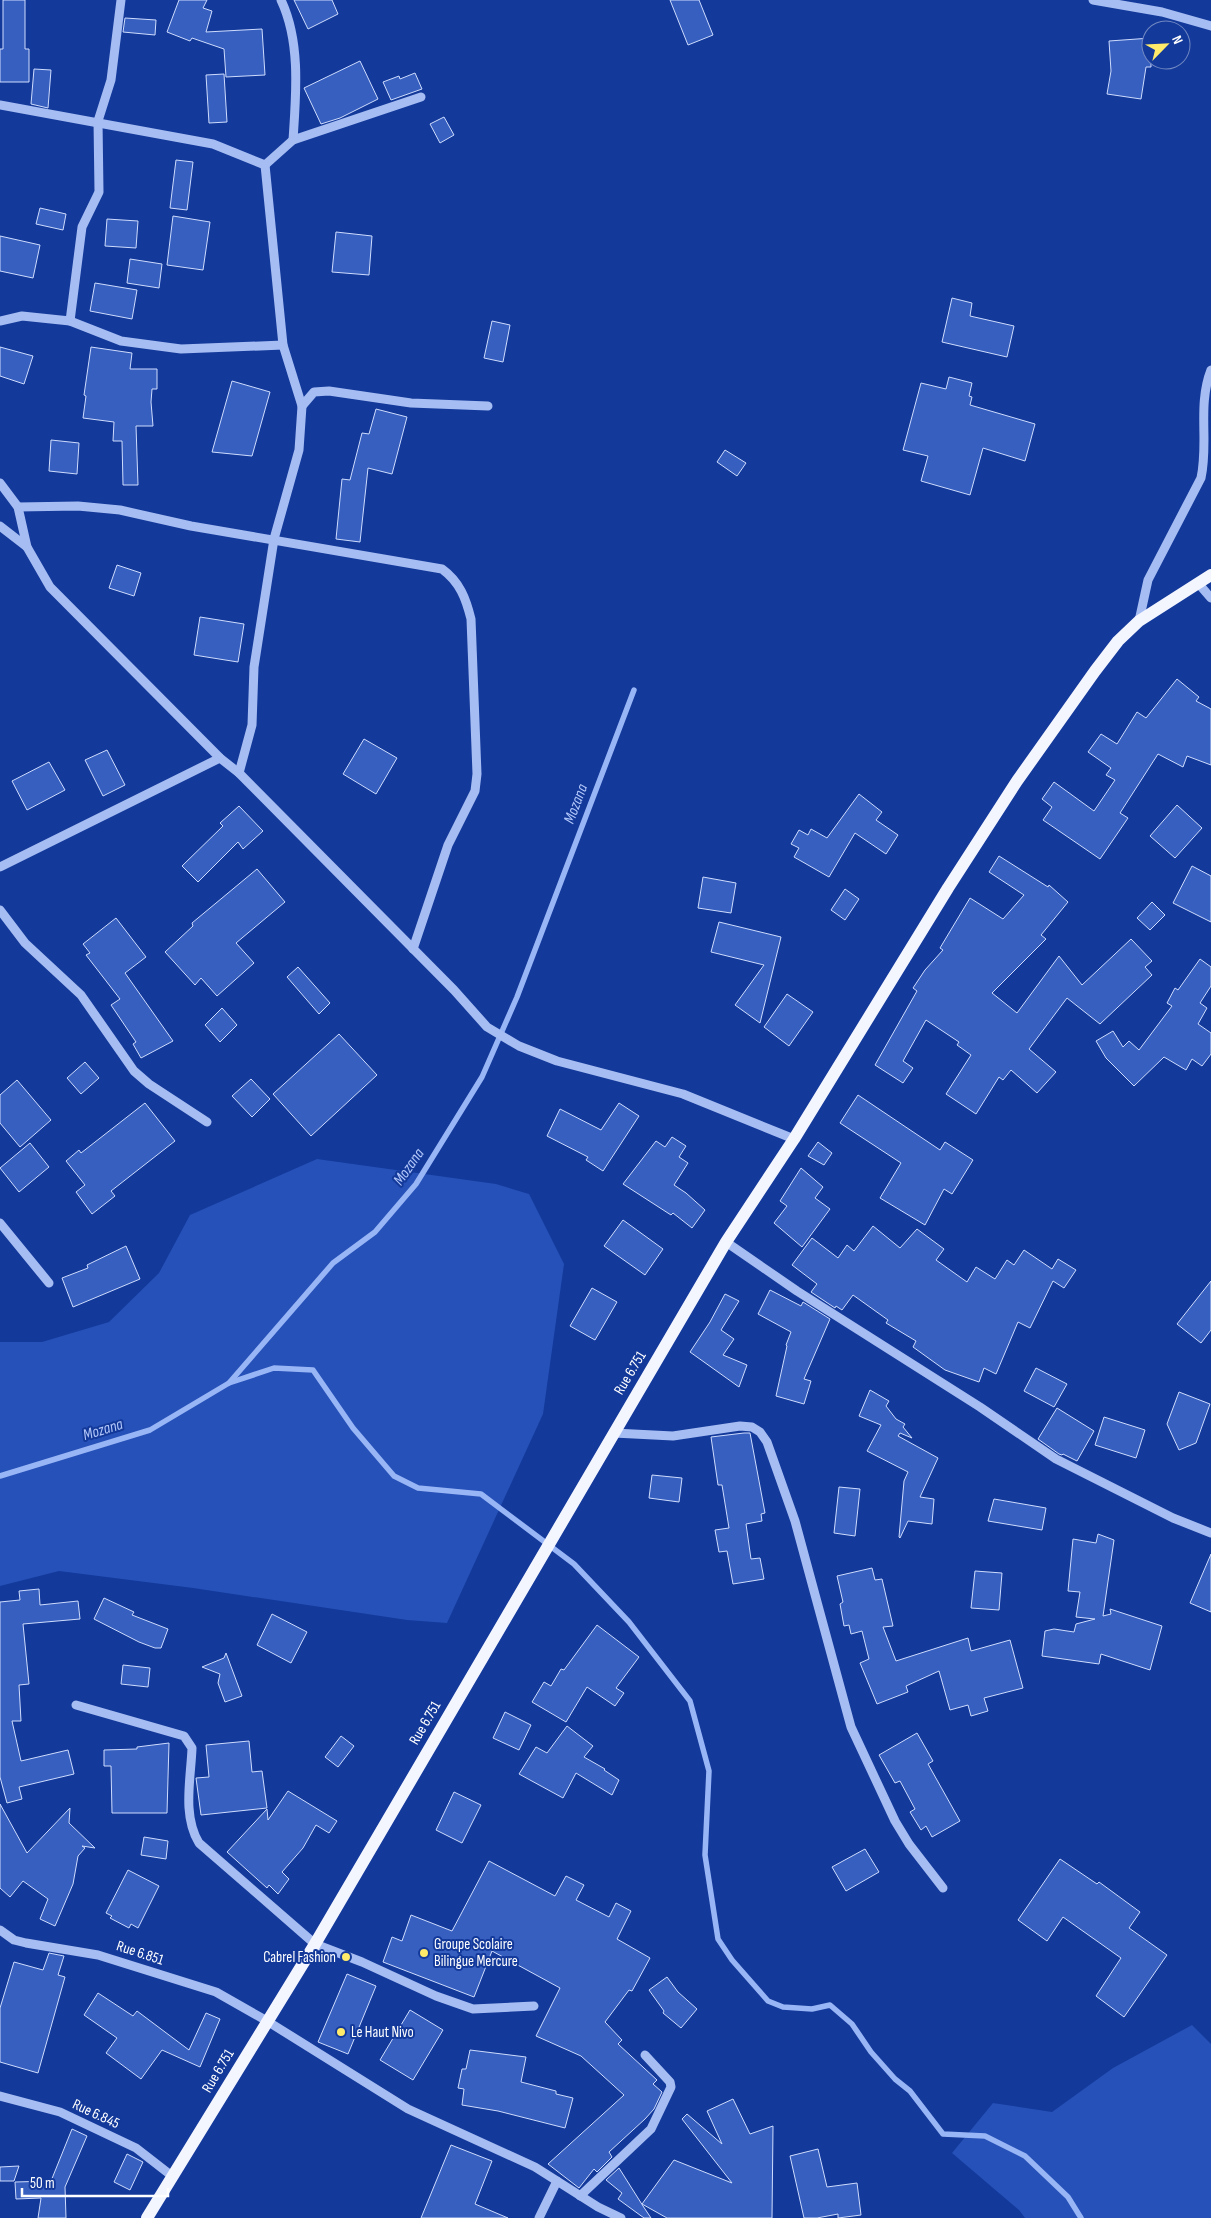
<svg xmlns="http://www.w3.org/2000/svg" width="1211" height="2218" font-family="'Sofia Sans Condensed',sans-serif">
	<rect width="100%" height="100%" fill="#13399a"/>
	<!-- green -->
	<g fill="#2651b8">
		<path d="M317 1159 496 1184 529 1194 564 1264 543 1414 447 1623 407 1620 193 1588 59 1571 0 1586V1342H42L109 1322 159 1273 190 1215Z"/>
		<path d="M1192 2025 1211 2044V2218H1025L1019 2210 952 2153 993 2103 1052 2112 1113 2068Z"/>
	</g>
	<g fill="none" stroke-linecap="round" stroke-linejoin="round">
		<!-- stream -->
		<g stroke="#98b5f6" stroke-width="5.5">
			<path d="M229 1383 274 1368 313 1370 353 1428 394 1476 418 1488 481 1494 574 1564 629 1622 690 1701 709 1771 705 1855 718 1939 732 1960 768 2001 783 2007 812 2009 830 2005 852 2024 871 2052 895 2079 910 2091 943 2134 985 2136 1025 2156 1068 2197 1081 2218"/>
			<path d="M0 1476 150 1430 229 1383 333 1263 375 1232 416 1184 482 1077 517 997 634 690"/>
		</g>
	</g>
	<!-- building -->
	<g fill="#375fc0" stroke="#cedcfd">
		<path d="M3 0H25V49H29V82H0V49H3Z"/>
		<path d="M179 0H207L203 8 212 11 206 32 262 29 265 75 226 77 224 49 192 38 190 41 167 32Z"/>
		<path d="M294 0H332L338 14 308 29Z"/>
		<path d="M670 0H699L713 35 688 45Z"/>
		<path d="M125 18 156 20 155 35 123 32Z"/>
		<path d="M1151 38V67H1146L1141 99 1107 94 1111 71 1109 41Z"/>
		<path d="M360 61 378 99 340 118 321 124 304 88Z"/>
		<path d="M34 69 51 70 48 108 31 104Z"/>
		<path d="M415 73 422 89 391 100 383 82 399 76 400 79Z"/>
		<path d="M224 74 227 122 209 123 206 75Z"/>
		<path d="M444 117 454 135 440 143 430 124Z"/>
		<path d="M176 160 193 162 187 210 170 208Z"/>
		<path d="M40 208 66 214 63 230 36 224Z"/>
		<path d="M173 216 210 222 203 270 167 265Z"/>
		<path d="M107 219 138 221 136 248 105 246Z"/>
		<path d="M336 232 372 236 369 275 332 272Z"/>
		<path d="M0 236 40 245 33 278 0 271Z"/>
		<path d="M130 259 162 264 159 288 127 283Z"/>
		<path d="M95 283 137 290 132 319 90 311Z"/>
		<path d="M952 298 972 303 970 316 1014 326 1007 357 942 342Z"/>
		<path d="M492 321 510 325 503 362 484 358Z"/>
		<path d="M0 347 33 356 24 384 0 376Z"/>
		<path d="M91 347 132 353 130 369H157V389H152L151 402 153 426H136L138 485H123L122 441H113L114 422 83 418 86 396 84 395Z"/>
		<path d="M949 377 972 383 969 396 972 397 970 405 1035 424 1025 461 983 448 970 495 921 481 928 456 903 450 921 383 946 389Z"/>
		<path d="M232 381 270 392 252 456 212 452Z"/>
		<path d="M376 409 407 417 392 474 368 468 360 542 336 539 342 479 350 480 362 433 369 434Z"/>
		<path d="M51 440 79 443 77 474 49 471Z"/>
		<path d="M725 450 746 463 737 476 717 462Z"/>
		<path d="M117 565 141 573 134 596 109 588Z"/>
		<path d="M200 617 244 624 238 662 194 655Z"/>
		<path d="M1177 679 1199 697 1196 701 1211 709V765L1187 756 1183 767 1158 754 1120 813 1128 818 1100 859 1043 820 1052 807 1042 799 1054 782 1094 811 1115 780 1106 775 1111 768 1088 752 1101 734 1117 744 1137 712 1146 718Z"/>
		<path d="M364 739 397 758 376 794 343 774Z"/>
		<path d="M107 750 125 785 103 796 85 760Z"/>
		<path d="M49 762 65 790 27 810 12 781Z"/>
		<path d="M859 794 882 812 876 820 898 835 886 854 855 833 829 877 794 857 799 848 791 844 799 830 808 835 811 829 827 838Z"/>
		<path d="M1177 805 1202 828 1175 858 1150 836Z"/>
		<path d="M239 806 263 831 243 849 238 842 198 882 182 866 223 826 220 823Z"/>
		<path d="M999 856 1048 887 1049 885 1068 902 1041 935 1046 939 992 993 1017 1013 1059 956 1082 985 1131 939 1152 961 1145 967 1152 975 1100 1024 1067 998 1029 1049 1056 1072 1037 1093 1011 1070 1003 1080 999 1077 976 1114 946 1094 971 1055 957 1045 959 1042 926 1020 903 1061 913 1068 903 1083 875 1065 917 991 913 988 925 970 943 950 940 948 970 898 1003 919 1024 895 989 872Z"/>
		<path d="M1192 866 1211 876V922L1173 903Z"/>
		<path d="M257 869 285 902 236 943 254 963 217 996 201 978 195 985 165 952 193 926 192 923Z"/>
		<path d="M703 877 736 883 731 913 698 908Z"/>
		<path d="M845 889 859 899 845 920 831 910Z"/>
		<path d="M1152 902 1165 915 1150 930 1137 918Z"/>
		<path d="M116 918 146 957 125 973 173 1041 141 1058 133 1044 136 1042 111 1005 120 999 86 955 90 953 83 944Z"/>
		<path d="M719 922 781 937 760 1023 735 1005 764 965 711 952Z"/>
		<path d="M1200 959 1211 967V986L1200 1003 1207 1008 1198 1024 1211 1033V1054L1202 1066 1192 1059 1186 1070 1164 1057 1134 1086 1106 1058 1096 1041 1113 1031 1123 1047 1129 1041 1139 1050 1172 1006 1167 1003 1175 988 1178 990Z"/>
		<path d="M298 967 330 1003 319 1014 287 977Z"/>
		<path d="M787 994 813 1012 789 1046 764 1027Z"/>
		<path d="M222 1008 237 1025 220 1042 205 1025Z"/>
		<path d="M339 1034 377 1075 311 1136 273 1094Z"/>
		<path d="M85 1062 99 1078 81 1094 67 1078Z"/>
		<path d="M251 1079 270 1099 252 1117 232 1096Z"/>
		<path d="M17 1080 51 1120 20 1147 0 1123V1095Z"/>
		<path d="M858 1095 940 1150 945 1142 973 1160 952 1194 944 1189 925 1225 880 1198 901 1163 840 1123Z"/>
		<path d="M145 1103 175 1141 111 1191 115 1196 92 1214 76 1192 85 1185 66 1161 79 1150 81 1153Z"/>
		<path d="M619 1103 639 1116 603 1171 586 1160 588 1157 547 1136 560 1109 601 1130Z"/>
		<path d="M672 1137 686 1146 679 1157 688 1163 674 1185 686 1193 705 1210 692 1228 673 1213 671 1215 623 1184 656 1141 665 1147Z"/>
		<path d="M818 1142 832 1153 824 1165 808 1156Z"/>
		<path d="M30 1143 49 1167 19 1192 0 1168Z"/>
		<path d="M801 1168 823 1187 815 1198 830 1209 802 1247 774 1223 787 1206 780 1201Z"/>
		<path d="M623 1220 663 1249 645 1275 604 1246Z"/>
		<path d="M873 1226 900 1248 917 1229 944 1249 936 1260 967 1282 976 1267 995 1279 1007 1260 1014 1265 1024 1250 1052 1269 1058 1259 1076 1270 1064 1288 1053 1281 1030 1328 1018 1322 996 1374 984 1368 979 1382 945 1370 913 1347 916 1341 886 1323 888 1320 853 1295 842 1310 836 1306 835 1308 811 1292 817 1284 792 1265 812 1238 838 1258 847 1245 854 1251Z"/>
		<path d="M126 1246 140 1279 73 1307 62 1278 88 1268 87 1265Z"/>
		<path d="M1211 1281V1330L1201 1343 1177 1324Z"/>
		<path d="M592 1288 617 1302 595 1340 570 1326Z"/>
		<path d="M770 1290 801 1306 803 1302 830 1319 804 1379 811 1381 804 1404 776 1396 787 1346 786 1345 791 1332 758 1314Z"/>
		<path d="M725 1294 739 1301 721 1330 734 1339 723 1355 747 1365 739 1387 690 1352 710 1322Z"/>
		<path d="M1036 1368 1067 1384 1054 1407 1024 1391Z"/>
		<path d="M870 1390 889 1401 886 1406 896 1419 905 1424 903 1427 912 1438 900 1433 898 1436 938 1458 920 1497 934 1499 932 1524 908 1521 900 1538 899 1537 904 1481 908 1472 867 1451 881 1425 859 1416Z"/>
		<path d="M1179 1392 1210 1404 1196 1443 1179 1450 1167 1424Z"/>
		<path d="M1057 1408 1094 1431 1077 1461 1063 1454 1062 1455 1059 1454 1038 1439Z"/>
		<path d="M1104 1417 1145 1430 1136 1458 1095 1445Z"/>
		<path d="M744 1433H750L765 1513 761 1514 762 1521 746 1524 751 1559 760 1558 764 1579 733 1584 727 1551 719 1552 715 1530 729 1528 722 1485H718L711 1437Z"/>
		<path d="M652 1475 682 1478 679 1502 649 1498Z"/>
		<path d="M839 1487 860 1489 855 1536 834 1533Z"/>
		<path d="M994 1499 1046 1508 1042 1530 988 1521Z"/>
		<path d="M1098 1534 1114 1540 1103 1616 1111 1614 1110 1609 1162 1626 1150 1670 1101 1654 1099 1664 1042 1656 1045 1631 1054 1629 1074 1632 1076 1624 1095 1619 1076 1617 1080 1592 1068 1591 1073 1539 1096 1543Z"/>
		<path d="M1211 1554V1612L1190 1603Z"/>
		<path d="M872 1568 875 1580 882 1579 893 1626 883 1627 896 1661 968 1638 971 1651 1010 1640 1023 1688 984 1698 988 1711 971 1716 968 1705 950 1710 939 1671 906 1686 908 1692 877 1704 860 1663 869 1659 862 1631 851 1634 849 1625 844 1626 840 1604 843 1602 837 1576Z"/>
		<path d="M975 1571 1002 1573 999 1610 971 1608Z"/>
		<path d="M39 1589 40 1605 78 1601 80 1619 23 1624 29 1684 19 1685 21 1721H12L21 1761 68 1750 74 1774 19 1787 22 1799 7 1803 0 1777V1602L20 1600 19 1591Z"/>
		<path d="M104 1598 134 1612 132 1615 168 1629 161 1648H155L139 1642 94 1619Z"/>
		<path d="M272 1614 307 1632 291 1663 257 1645Z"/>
		<path d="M597 1625 639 1657 616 1688 624 1693 615 1706 587 1687 566 1722 532 1702 544 1682 551 1686 561 1669 564 1670Z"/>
		<path d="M226 1653 242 1696 225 1702 218 1683 220 1674 202 1667 224 1658Z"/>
		<path d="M123 1665 150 1668 148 1687 121 1684Z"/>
		<path d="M505 1712 531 1725 519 1750 493 1738Z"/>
		<path d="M567 1726 593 1746 584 1757 605 1769 604 1770 619 1780 612 1795 576 1773 563 1798 519 1774 536 1747 547 1753Z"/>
		<path d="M917 1733 933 1761 928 1764 960 1821 932 1837 926 1826 921 1830 910 1812 915 1809 900 1781 895 1783 879 1755Z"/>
		<path d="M341 1736 354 1746 338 1767 325 1757Z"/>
		<path d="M249 1741 252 1772 262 1771 267 1808 201 1815 196 1778 209 1777 206 1745Z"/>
		<path d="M169 1743 167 1813H112L111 1766H104V1750L137 1749V1747Z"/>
		<path d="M288 1791 337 1821 329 1833 316 1825 303 1848 282 1872 289 1879 278 1894 269 1885 267 1888 227 1852 267 1809 268 1820Z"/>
		<path d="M454 1792 481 1805 462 1843 436 1830Z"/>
		<path d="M0 1804 27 1853 70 1808 69 1823 95 1848 82 1846 85 1848 78 1856 73 1884 55 1926 40 1919 48 1899 23 1881 10 1897 0 1888Z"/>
		<path d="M144 1837 168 1841 166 1859 141 1855Z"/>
		<path d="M865 1849 879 1872 846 1891 832 1867Z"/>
		<path d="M1060 1859 1097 1884 1099 1882 1140 1912 1129 1928 1167 1955 1124 2017 1096 1996 1121 1958 1063 1917 1047 1941 1018 1920Z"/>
		<path d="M489 1861 555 1896 566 1876 584 1885 576 1900 609 1917 616 1903 631 1911 617 1939 650 1958 632 1991 629 1990 605 2022 622 2040 618 2044 657 2080 653 2084 662 2092 654 2109 645 2119 609 2152 612 2157 597 2172 594 2169 579 2188 548 2164 624 2095 581 2056 536 2036 560 1988 492 1951 474 1997 383 1962 392 1937 402 1941 411 1915 452 1931Z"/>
		<path d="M128 1870 159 1886 138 1928 131 1924 129 1928 110 1918 112 1916 106 1913Z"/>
		<path d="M49 1953 64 1956 58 1975 65 1977 38 2073 0 2062V2008L14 1962 43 1970Z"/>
		<path d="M347 1974 376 1986 348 2054 318 2042Z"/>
		<path d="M667 1977 678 1992 697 2009 681 2028 663 2013 664 2011 649 1990Z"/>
		<path d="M98 1993 133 2016 137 2011 189 2050 206 2013 220 2019 200 2067 162 2050 141 2079 106 2053 117 2038 84 2015Z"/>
		<path d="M410 2010 443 2030 413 2080 380 2060Z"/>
		<path d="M470 2050 526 2057 521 2082 556 2091V2094L573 2098 565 2128 498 2111 462 2105 464 2089 458 2088 462 2069H466Z"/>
		<path d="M733 2099 750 2134 773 2126 772 2218H667L642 2204 674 2160 732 2183 682 2119 687 2114 722 2144 707 2111Z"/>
		<path d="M72 2129 87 2136 65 2187 66 2218H38L41 2198 16 2199 15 2182 51 2181Z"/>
		<path d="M451 2145 492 2161 475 2204 508 2218H421Z"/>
		<path d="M818 2149 827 2187 857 2183 861 2215 838 2218V2214L817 2218H804L790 2156Z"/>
		<path d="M127 2154 143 2162 130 2190 114 2182Z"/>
		<path d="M19 2166 14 2181H0V2167Z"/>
		<path d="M619 2168 643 2206 651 2218H644L618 2199 622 2193 606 2180Z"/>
	</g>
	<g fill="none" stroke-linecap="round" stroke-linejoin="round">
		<!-- minor -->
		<g stroke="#a6bdf3" stroke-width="9">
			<path d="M281 0C301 42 296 95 293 140"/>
			<path d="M1093 0 1162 12 1211 26"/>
			<path d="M0 105 213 144 265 165"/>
			<path d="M265 165 293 140 421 97"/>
			<path d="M0 321 22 316 70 321 121 341 181 349 283 345"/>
			<path d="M70 321 82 227 99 192 98 121 111 80 121 0"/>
			<path d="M302 406 314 392 329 391 411 403 488 406"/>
			<path d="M0 483 18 507 27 547 50 587 220 758 239 773 454 990 487 1027 519 1046 557 1061 683 1094 794 1139"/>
			<path d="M18 507 78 506 120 510 191 526 442 569C460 582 466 599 471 619L477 774 475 791 448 845 413 949"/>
			<path d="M0 526 27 547"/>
			<path d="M1198 583 1211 598"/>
			<path d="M1139 621 1148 580 1201 478C1209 442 1197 406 1211 370"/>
			<path d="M239 773 252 725 254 667 274 539 299 450 302 406 283 345 265 165"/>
			<path d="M0 867 220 758"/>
			<path d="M0 910 25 943 81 995 134 1071 149 1084 207 1122"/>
			<path d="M0 1223 49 1283"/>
			<path d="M726 1242 797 1291 980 1407 1056 1459 1173 1518 1211 1533"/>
			<path d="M614 1433 673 1436 740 1426 752 1427 760 1432 767 1442 795 1521 851 1727 895 1821 909 1844 943 1888"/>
			<path d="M76 1705 184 1736 192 1748C191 1778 182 1815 199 1843L315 1944 362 1962 436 1996 473 2009 534 2006"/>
			<path d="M0 1930 14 1940 26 1943 98 1955 216 1992 267 2021 408 2109 535 2167 598 2207 621 2218"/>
			<path d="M0 2096 60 2112 136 2148 172 2176"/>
			<path d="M580 2196 651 2129 671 2087 670 2082 645 2055"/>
			<path d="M539 2218 557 2181"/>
		</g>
		<!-- major -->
		<path stroke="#f3f5ff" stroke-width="12" d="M147 2218 315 1944 726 1242 794 1139 948 888 1017 781 1095 671 1118 641 1139 621 1211 575"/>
	</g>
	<!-- markers -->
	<g fill="#ffeb69" stroke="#13399a" stroke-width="2">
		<circle cx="424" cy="1953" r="5"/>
		<circle cx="346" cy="1957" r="5"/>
		<circle cx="341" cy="2032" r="5"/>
	</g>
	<g text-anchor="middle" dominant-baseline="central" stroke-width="4" stroke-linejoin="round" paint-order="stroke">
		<!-- street labels -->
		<g font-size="15" fill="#fff" stroke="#13399a">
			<text transform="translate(630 1373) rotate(-59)">Rue 6.751</text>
			<text transform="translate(425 1723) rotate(-60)">Rue 6.751</text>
			<text transform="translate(140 1953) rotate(18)">Rue 6.851</text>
			<text transform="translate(218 2071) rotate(-59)">Rue 6.751</text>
			<text transform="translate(96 2114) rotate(25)">Rue 6.845</text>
		</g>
		<!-- poi labels -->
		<g font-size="15" fill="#fff" stroke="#13399a" text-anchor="start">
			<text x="434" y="1944">Groupe Scolaire<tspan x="434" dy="17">Bilingue Mercure</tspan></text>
			<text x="336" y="1957" text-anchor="end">Cabrel Fashion</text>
			<text x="351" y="2032">Le Haut Nivo</text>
		</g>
		<!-- water labels -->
		<g font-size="16" font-style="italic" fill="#b3c8fa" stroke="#13399a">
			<text transform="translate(576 804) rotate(-69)">Mozana</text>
			<text transform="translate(409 1167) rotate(-55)">Mozana</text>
			<text transform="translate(103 1430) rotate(-17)">Mozana</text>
		</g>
	</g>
	<!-- north arrow -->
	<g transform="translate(1166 45) rotate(66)"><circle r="24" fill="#13399a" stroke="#7188c2"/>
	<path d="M0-4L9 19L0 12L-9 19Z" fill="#ffeb69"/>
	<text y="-8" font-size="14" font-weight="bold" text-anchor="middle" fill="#ffffff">N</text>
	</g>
	<!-- scale -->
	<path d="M22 2188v8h146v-8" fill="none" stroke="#ffffff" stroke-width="2.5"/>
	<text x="30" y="2188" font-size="15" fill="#ffffff" stroke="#13399a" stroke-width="4" paint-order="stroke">50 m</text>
</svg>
